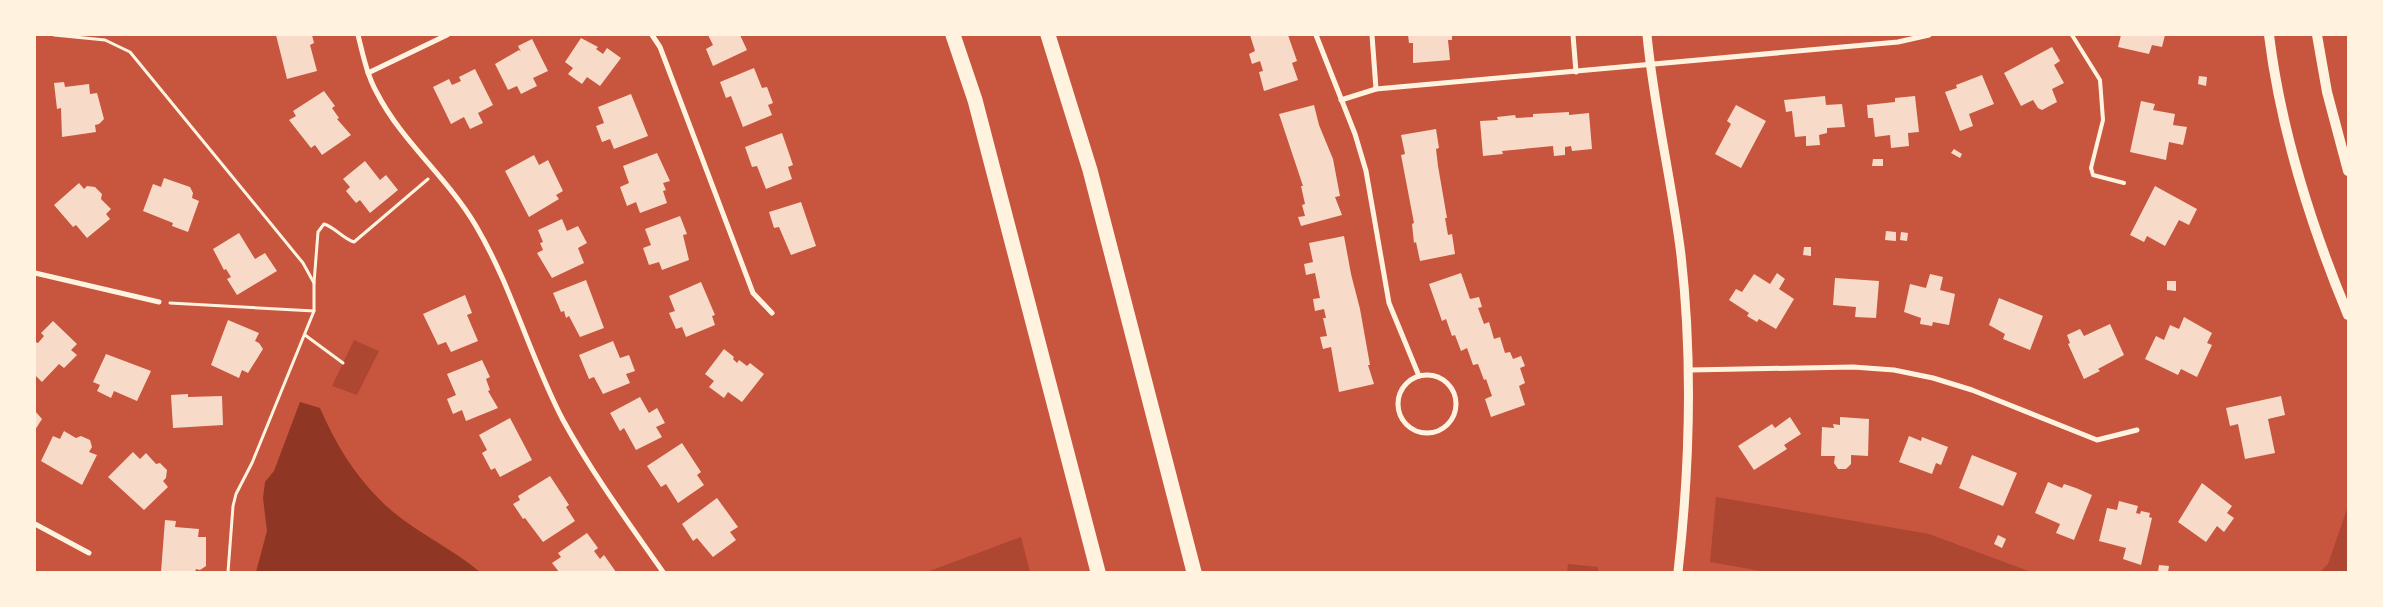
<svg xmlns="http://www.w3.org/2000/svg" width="2383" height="607" font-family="'DejaVu Sans',sans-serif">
	<rect width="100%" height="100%" fill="#c8553d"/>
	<!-- green -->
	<g fill="#ae4732">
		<path d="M354 340 379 351 357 395 332 386Z"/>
		<path d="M1716 497 1929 534 2031 572H1766L1710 562Z"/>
		<path d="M2348 506V572H2320L2328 564Z"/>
		<path d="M1021 537 1030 572H927Z"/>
		<path d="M1568 564 1598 567V572H1567Z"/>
	</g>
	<!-- water -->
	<path fill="#8f3625" d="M300 402 320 408C338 449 358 481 392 511 419 534 453 549 480 572H256L267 531 263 498 265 482 274 471Z"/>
	<!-- building -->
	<g fill="#f7dbc8">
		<path d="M276 35H312L314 43 310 45 317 71 287 79Z"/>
		<path d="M708 35H740L747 50 713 66 706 49 713 45Z"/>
		<path d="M1250 35H1288L1297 61 1292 63 1298 80 1264 91 1259 72 1263 71 1260 61 1252 64 1249 54 1255 51Z"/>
		<path d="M1408 35H1452V40H1448L1450 60 1413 63V43H1409Z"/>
		<path d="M2121 35H2165L2162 47 2152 45 2149 54 2118 47Z"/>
		<path d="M581 38 598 47 596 49 603 54 607 48 621 58 600 86 587 77 582 84 568 74 573 68 565 62Z"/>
		<path d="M532 39 548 71 533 78 537 86 521 94 517 86 508 90 495 64 519 50 521 52 518 46Z"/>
		<path d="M2052 47 2060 61 2054 65 2064 83 2052 89 2057 102 2042 110 2038 108 2033 100 2021 106 2004 73Z"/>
		<path d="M754 68 762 88 767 87 773 103 768 105 772 115 743 127 731 96 726 98 720 82Z"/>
		<path d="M475 69 493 105 478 113 483 123 470 129 464 117 451 124 433 87 449 79 452 85 461 81 459 77Z"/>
		<path d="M1982 75 1994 104 1969 114 1973 126 1960 131 1945 92 1957 88 1956 85Z"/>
		<path d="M2199 76 2207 77 2206 86 2198 84Z"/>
		<path d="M64 82 65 87 89 84 90 94 97 93 104 119 99 124 95 125 96 132 62 137 61 108 57 109 54 83Z"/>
		<path d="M324 91 335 106 332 108 339 118 337 119 351 135 322 155 315 145 311 148 289 120 296 116 293 111Z"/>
		<path d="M631 94 648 136 614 149 610 139 602 142 596 126 604 123 598 107Z"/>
		<path d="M1825 96 1826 105 1842 104 1845 127 1827 128V133L1819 135 1820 145 1806 146V136L1795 137 1792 111 1786 112 1784 100Z"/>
		<path d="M1915 96 1919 132 1908 133 1909 146 1891 148 1890 135 1875 137 1873 118H1868L1867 105 1895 102V98Z"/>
		<path d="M2141 101 2155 104 2153 110 2175 114 2173 125 2187 127 2183 145 2169 142 2166 160 2130 152Z"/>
		<path d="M1314 105 1319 125 1333 159 1340 196 1335 197 1342 215 1301 226 1298 217 1305 216 1302 205 1305 204 1301 186H1303L1279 114Z"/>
		<path d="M1736 105 1766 121 1741 168 1715 154 1731 124 1727 121Z"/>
		<path d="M1569 112V115L1589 113 1592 149 1572 151 1571 146 1565 147V155L1554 156 1553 146 1502 151 1503 154 1483 156 1480 121 1498 120 1497 117 1515 115 1516 118 1533 117V114Z"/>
		<path d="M1436 129 1439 148 1436 149 1438 166 1447 218H1445L1448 235 1452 234 1455 254 1420 261 1416 242 1414 243 1412 224 1414 223 1401 155 1405 154 1401 135Z"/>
		<path d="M782 133 793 165 788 167 792 179 766 189 757 166 752 167 745 147Z"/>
		<path d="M1954 149 1962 154 1960 158 1951 153Z"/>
		<path d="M657 153 670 181 663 183 666 190 663 191 667 203 640 213 636 202 627 206 620 187 629 183 623 166Z"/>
		<path d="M534 155 539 165 548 160 563 191 556 195 559 199 529 217 505 171Z"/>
		<path d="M1873 159H1883V166H1872Z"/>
		<path d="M365 161 380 180 386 175 398 190 370 213 360 200 356 203 346 191 350 187 343 179Z"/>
		<path d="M164 178 190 187 193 193 192 198 199 201 188 232 172 226 173 223 143 211 153 184 161 187Z"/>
		<path d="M79 183 84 189 87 186 95 187 102 194 101 199 111 209 106 214 110 219 87 238 76 225 73 227 54 205Z"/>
		<path d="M2155 186 2197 209 2189 225 2179 220 2165 246 2147 236 2144 242 2130 235Z"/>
		<path d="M801 202 816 246 791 255 779 227 774 228 769 212Z"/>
		<path d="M680 216 687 234 683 235 689 260 662 270 659 262 649 265 643 248 651 245 645 229Z"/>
		<path d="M562 219 567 231 578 226 587 243 578 248 584 263 552 278 537 253 543 250 540 243 543 242 538 230Z"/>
		<path d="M1886 231 1896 232V241L1885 240Z"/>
		<path d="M1901 232 1908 233 1907 241 1900 240Z"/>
		<path d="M239 233 255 259 265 253 277 271 237 295 227 279 231 277 226 269 224 270 213 249Z"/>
		<path d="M1344 236 1351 274 1360 309 1370 365H1368L1374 384 1339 392 1331 347 1323 349 1320 337 1327 336 1323 318H1326L1324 309 1315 311 1313 299 1320 298 1315 273 1306 275 1304 264 1313 262 1309 243Z"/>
		<path d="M1804 247H1811V256L1803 255Z"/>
		<path d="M1461 273 1470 299 1479 297 1482 307 1478 308 1484 324 1489 322 1494 339 1500 337 1505 353 1510 352 1513 359 1521 356 1525 366 1520 368 1525 383 1519 386 1525 405 1491 417 1485 399 1492 396 1486 379 1484 380 1478 364 1473 365 1467 348 1461 351 1455 335 1452 336 1446 319 1442 321 1429 284Z"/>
		<path d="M1777 273 1785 279 1779 289 1794 299 1776 329 1759 319 1757 322 1747 316 1749 313 1729 300 1736 289 1742 292 1754 274 1770 284Z"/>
		<path d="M1930 274 1943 277 1940 290 1955 294 1949 325 1933 322 1932 326 1920 324 1921 318 1904 312 1910 284 1926 288Z"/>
		<path d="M1835 278 1879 281 1876 318 1855 317 1856 307 1833 305Z"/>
		<path d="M586 280 604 328 580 337 569 316 566 318 564 311 561 312 553 293Z"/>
		<path d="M2167 281H2176V291L2167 290Z"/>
		<path d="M701 282 715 315 712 316 715 325 686 337 682 327 676 329 669 313 675 311 669 296Z"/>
		<path d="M465 295 472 313 467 315 478 341 451 352 446 342 438 345 423 314Z"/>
		<path d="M1999 298 2043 316 2030 350 2003 339 2005 334 1989 325Z"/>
		<path d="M2184 317 2212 333 2207 343 2212 345 2197 377 2181 369 2178 375 2145 359 2156 336 2164 340 2170 325 2179 329Z"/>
		<path d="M228 320 259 333 255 341 259 343 263 349 248 373 242 370 239 378 211 365Z"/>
		<path d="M53 321 77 344 71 350 77 355 64 368 59 364 42 382 35 375V342L38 343 44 336 41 333Z"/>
		<path d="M2110 324 2124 355 2098 369 2100 371 2084 379 2068 344 2070 343 2067 335 2080 329 2084 336Z"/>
		<path d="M613 341 620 358 629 355 635 371 626 374 630 383 603 394 594 377 589 379 579 355Z"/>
		<path d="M724 349 734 357 733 359 737 363 739 360 747 366 750 363 764 374 742 402 728 392 724 398 709 387 714 381 705 374Z"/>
		<path d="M106 354 151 371 137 401 114 391 111 398 97 391 100 385 93 382Z"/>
		<path d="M482 360 490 377 486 379 490 390 488 391 498 408 466 421 462 410 453 414 447 399 456 395 447 374Z"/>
		<path d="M188 394V397L222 396 223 425 173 428 171 395Z"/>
		<path d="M2281 396 2285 415 2268 419 2275 453 2245 459 2238 424 2230 426 2226 408Z"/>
		<path d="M640 397 649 413 657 408 665 423 656 427 662 437 636 450 624 428 620 431 610 413Z"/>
		<path d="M35 411 42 419 35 430Z"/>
		<path d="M1790 417 1801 434 1784 445 1787 449 1754 470 1738 446 1772 424 1775 428Z"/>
		<path d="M1840 417 1869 419 1868 456 1851 455V464L1846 469H1838L1834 463 1835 456H1821L1822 427 1834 428 1833 424 1840 425Z"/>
		<path d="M510 418 532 460 500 477 495 468 491 470 482 453 487 450 479 435Z"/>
		<path d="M64 431 76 438 81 436 90 440 92 447 89 452 97 455 82 485 41 461 53 436 60 439Z"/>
		<path d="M1909 436 1921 441 1922 437 1948 447 1941 465 1936 463 1932 474 1899 462Z"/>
		<path d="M682 443 701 472 697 475 704 485 678 503 666 484 661 487 647 466Z"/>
		<path d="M133 452 140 459 146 453 156 464 160 463 167 470 166 478 163 481 168 487 144 510 108 477Z"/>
		<path d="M1972 455 2017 473 2003 506 1959 488Z"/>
		<path d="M550 476 569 505 566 507 575 521 543 542 525 518 523 519 513 504 520 500 518 496Z"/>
		<path d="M2048 482 2062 488 2064 484 2076 488 2092 495 2074 540 2056 533 2060 524 2035 513Z"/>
		<path d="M2202 483 2232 506 2227 513 2234 518 2224 532 2217 526 2206 542 2178 522Z"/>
		<path d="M717 498 738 527 730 532 736 540 713 557 697 538 693 541 682 524Z"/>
		<path d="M2119 501 2138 506 2136 513 2140 514 2141 511 2150 513 2149 517 2152 518 2141 565 2123 559 2126 548 2099 541 2107 508 2117 510Z"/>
		<path d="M165 520 176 521 175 527 199 529 198 537H206V566L200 570 196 569 195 572H161Z"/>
		<path d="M587 533 598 548 594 551 600 559 604 555 616 572H559L552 563 561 557 558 553Z"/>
		<path d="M1998 535 2006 539 2002 548 1994 544Z"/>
		<path d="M2159 565 2169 566 2168 572H2158Z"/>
	</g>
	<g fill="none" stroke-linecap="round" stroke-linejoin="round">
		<!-- path -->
		<g stroke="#fff3e0" stroke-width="3">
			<path d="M54 35 105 40 130 52 303 263 314 283V311L252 463 236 494 233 506 228 572"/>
			<path d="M314 283 318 232 324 224C336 228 342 238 354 242L428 179"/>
			<path d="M170 303 314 311"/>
			<path d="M305 335 343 363"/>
		</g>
		<!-- service -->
		<path stroke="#fff3e0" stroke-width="4" d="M2072 35 2100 80 2103 120 2091 168 2093 175 2124 183"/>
		<!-- minor -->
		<g stroke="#fff3e0" stroke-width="5">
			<path d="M358 35C363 55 367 75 377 93 402 142 448 178 476 226 512 287 530 357 563 420 592 473 628 522 663 572"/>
			<path d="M652 35 660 47 753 293 772 313"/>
			<path d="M1316 35 1355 134 1366 171 1389 303 1419 376"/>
			<path d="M1372 35 1376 89"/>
			<path d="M1573 35 1576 72"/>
			<path d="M368 73 447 35"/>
			<path d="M1341 100 1376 89 1898 42 1929 35"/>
			<path d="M35 273 159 302"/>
			<path d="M1690 370 1853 367 1894 370 1933 378 1972 390 2097 440 2137 430"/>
			<circle cx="1427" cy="404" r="29"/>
			<path d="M35 524 89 553"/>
		</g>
		<!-- tertiary -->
		<path stroke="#fff3e0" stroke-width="9" d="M1647 35C1654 109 1672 182 1681 255 1693 362 1690 466 1678 572"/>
		<!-- secondary -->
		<g stroke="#fff3e0" stroke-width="10">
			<path d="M2269 35C2281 132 2311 226 2348 315"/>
			<path d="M2317 35 2327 92 2348 171"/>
		</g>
		<!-- motorway -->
		<g stroke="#fff3e0" stroke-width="15">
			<path d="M953 35 975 100 1098 572"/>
			<path d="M1048 35 1090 170 1194 572"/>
		</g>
	</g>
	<!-- border -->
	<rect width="2383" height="607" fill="none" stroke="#fff3e0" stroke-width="72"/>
</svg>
